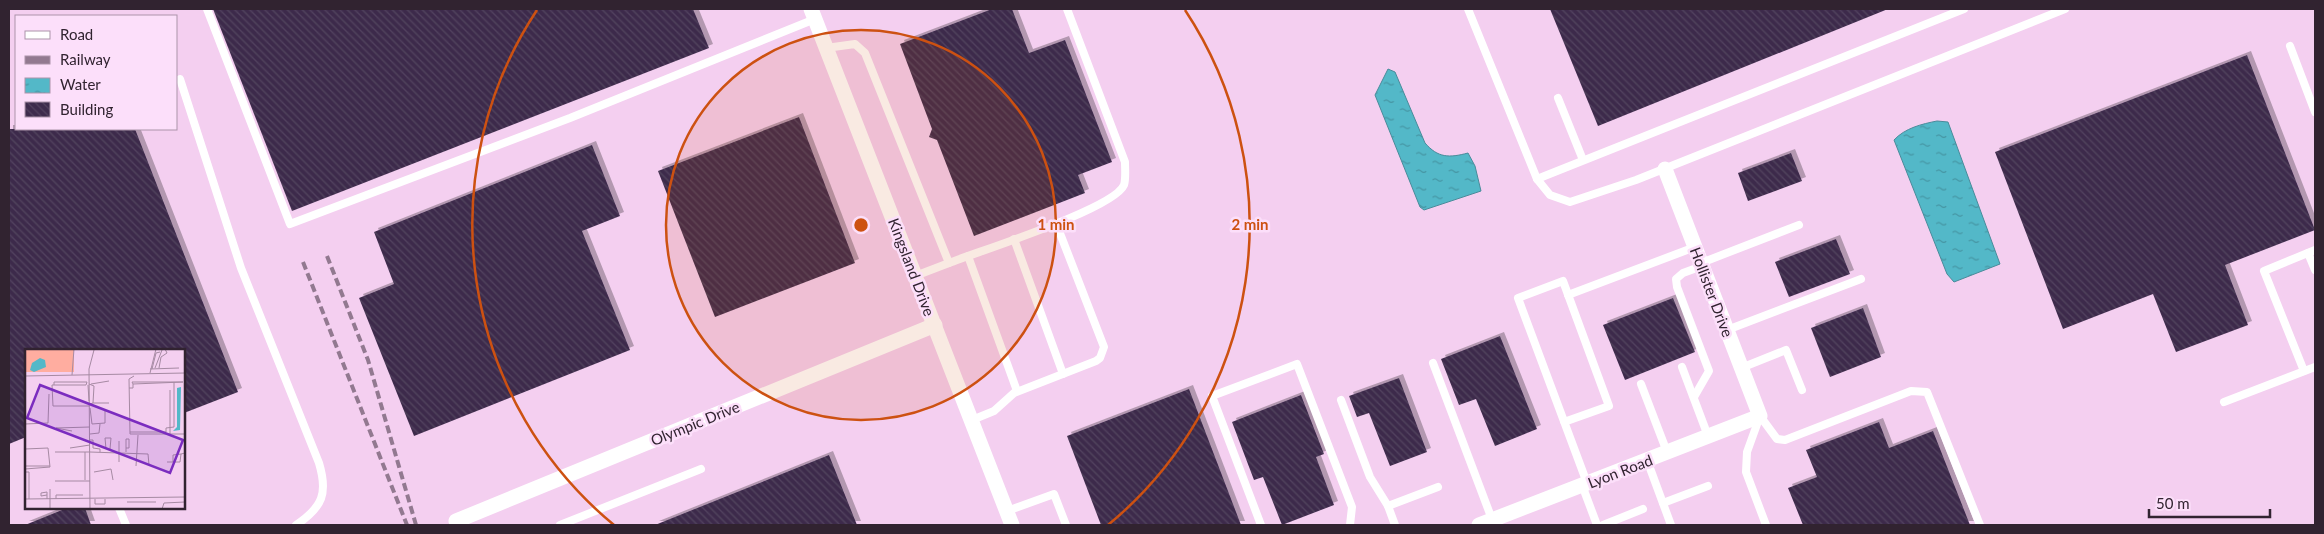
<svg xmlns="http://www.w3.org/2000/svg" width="2324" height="534" font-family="Lato,sans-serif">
	<defs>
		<pattern id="water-ripples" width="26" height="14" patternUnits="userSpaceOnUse" patternTransform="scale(1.25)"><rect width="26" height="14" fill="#53b8c8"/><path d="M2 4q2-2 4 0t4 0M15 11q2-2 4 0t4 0" fill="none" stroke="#4595a3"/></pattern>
		<pattern id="building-back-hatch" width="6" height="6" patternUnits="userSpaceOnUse" patternTransform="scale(1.25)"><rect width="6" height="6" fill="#3e2c4c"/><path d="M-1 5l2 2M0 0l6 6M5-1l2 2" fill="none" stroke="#52425e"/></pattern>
		<filter id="shadow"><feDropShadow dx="4" dy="-4" stdDeviation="0" flood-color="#0004"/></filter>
	</defs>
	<rect width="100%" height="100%" fill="#f4cff0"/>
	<!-- water -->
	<g fill="url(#water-ripples)" stroke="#498b9a">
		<path d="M1388 69 1395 72 1425 143C1438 158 1449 158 1468 153L1475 166 1481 191 1424 210 1420 207 1375 95Z"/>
		<path d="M1937 121 1948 122 2000 264 1954 282 1947 274 1894 140C1905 128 1922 124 1937 121Z"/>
	</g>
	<!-- building -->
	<g fill="url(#building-back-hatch)" filter="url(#shadow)">
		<path d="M213 9H693L709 48 292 211Z"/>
		<path d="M992 9H1012L1029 53 1065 40 1112 162 1078 175 1085 193 974 236 937 140 929 137 932 129 900 44Z"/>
		<path d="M1550 9H1888L1598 126Z"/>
		<path d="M2247 55 2315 230 2225 265 2248 325 2176 352 2153 294 2063 329 1995 152Z"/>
		<path d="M799 117 855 263 715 317 658 171Z"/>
		<path d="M9 129H135L238 392 184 413V350H26V437L9 444Z"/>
		<path d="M592 145 620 216 582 231 630 350 414 436 359 298 394 284 374 232Z"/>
		<path d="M1791 153 1802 181 1748 201 1738 173Z"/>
		<path d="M1836 239 1850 274 1789 297 1775 262Z"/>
		<path d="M1673 298 1695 352 1625 380 1603 325Z"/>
		<path d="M1863 308 1881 357 1830 377 1811 328Z"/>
		<path d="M1500 336 1537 429 1495 446 1476 399 1459 405 1441 359Z"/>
		<path d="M1399 378 1427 452 1390 466 1369 413 1357 417 1349 396Z"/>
		<path d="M1189 389 1241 525H1101L1067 436Z"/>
		<path d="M1301 395 1324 454 1316 457 1334 505 1282 525 1263 477 1254 480 1232 422Z"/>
		<path d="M1879 422 1889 448 1933 431 1970 525H1803L1788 488 1817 477 1806 450Z"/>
		<path d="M829 455 857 525H655Z"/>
		<path d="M67 508H85L91 525H25Z"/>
	</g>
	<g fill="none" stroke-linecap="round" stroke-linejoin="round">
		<!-- service -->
		<g stroke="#fff" stroke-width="8">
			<path d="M207 9 290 224 570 118 815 19"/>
			<path d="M1468 9 1537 179 1550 195 1570 202 1636 180 2065 9"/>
			<path d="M2290 46 2315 112"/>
			<path d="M826 48 855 44 865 53 949 263C979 251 1114 209 1124 185 1126 179 1125 168 1125 162L1067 9"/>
			<path d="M180 79 241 268 319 463C328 493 323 507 296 525"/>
			<path d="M1558 98 1583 160"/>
			<path d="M1537 179 1964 9"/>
			<path d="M1014 239 1063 374"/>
			<path d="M2308 253 2315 270"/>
			<path d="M968 256 1017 391"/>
			<path d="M1701 263 1799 225"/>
			<path d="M915 276 949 263"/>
			<path d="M1568 295 1695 247"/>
			<path d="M1727 330 1861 279"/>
			<path d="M1433 363 1493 522"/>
			<path d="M1682 367 1708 436"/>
			<path d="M1741 368 1786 350 1802 390"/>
			<path d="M2304 371 2264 271 2315 250"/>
			<path d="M1641 384 1667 452"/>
			<path d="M1694 397 1709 371 1677 287 1676 279 1683 273 1702 266"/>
			<path d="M1341 400 1370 477 1388 506"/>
			<path d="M2224 402 2315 367"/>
			<path d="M972 420 994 411 1014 393 1096 361 1100 358 1104 347 1056 223"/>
			<path d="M1564 422 1609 406 1563 281 1518 298 1587 483"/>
			<path d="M1647 460 1671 525"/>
			<path d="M1582 485 1597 525"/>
			<path d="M1663 503 1708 486"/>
			<path d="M119 508 126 525"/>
			<path d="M1007 511 1054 494 1066 525"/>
			<path d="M560 525 701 469"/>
			<path d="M1261 525 1212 396 1297 364 1352 507 1350 525"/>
			<path d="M1395 525 1388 506 1438 487"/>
			<path d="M1603 525 1643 509"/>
			<path d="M1766 525 1746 472 1747 452 1760 416 1777 439 1785 440 1911 391 1927 392 1980 525"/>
		</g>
		<!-- minor -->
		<g stroke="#fff" stroke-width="15">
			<path d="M811 9 1012 525"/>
			<path d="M456 521 935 325"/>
			<path d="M1479 525 1760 416 1665 169"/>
		</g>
		<!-- rail -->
		<g stroke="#927990" stroke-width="4" stroke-dasharray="8 4" stroke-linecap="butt">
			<path d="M327 256 368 360 416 525"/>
			<path d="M303 262 407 525"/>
		</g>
	</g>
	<!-- distance rings -->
	<circle cx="861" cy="225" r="195" fill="#cd5111" fill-opacity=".12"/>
	<g fill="none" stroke="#cd5111" stroke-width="2.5">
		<circle cx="861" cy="225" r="195"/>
		<path d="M614 525A389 389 0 0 1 537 10M1185 10A389 389 0 0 1 1108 525"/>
	</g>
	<g text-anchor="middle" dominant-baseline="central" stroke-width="5" stroke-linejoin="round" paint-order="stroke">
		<!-- street labels -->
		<g font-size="15" fill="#312330" stroke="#fcdffa">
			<text transform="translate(912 267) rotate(69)">Kingsland Drive</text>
			<text transform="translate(1712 292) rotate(69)">Hollister Drive</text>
			<text transform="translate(695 423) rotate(-22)">Olympic Drive</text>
			<text transform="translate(1620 471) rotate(-21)">Lyon Road</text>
		</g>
	</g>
	<!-- overview -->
	<g transform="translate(25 349)">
		<rect width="160" height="160" fill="#f4cff0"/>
		<path d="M0 0H49V23H0Z" fill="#ffada0"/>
		<path d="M15 9 20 11 21 18 9 23 5 21 7 14ZM156 38 155 81 148 82 152 78V39Z" fill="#53b8c8"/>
		<path fill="none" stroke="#a68aa3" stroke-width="1" d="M130 19 137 1M134 19 136 8 142 4 140 0M125 20 154 19M127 20 131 4 135 3M125 24 131 0M47 26 49 0M0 27 160 24M109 27 104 30 105 85H160M64 35 69 37 68 54 65 55M66 35 84 32M29 36V33H62L61 36M61 36H27L28 57H64M63 36 64 52M104 39H108V35L107 33H158L108 35M145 41V85M68 54H84M65 59 67 75 80 74V62M0 75 23 74 24 45M31 79 65 78M31 79 47 82M105 83H141V79L149 78V33M65 85 74 84 75 75M65 91H68V99L75 100V103M45 99 65 96M0 100 23 99 25 118 0 120M81 100 80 89H86L85 100M30 103H65M60 103V131M65 103 123 105 124 116M101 103V90H104V99H101M94 113V92M142 113H155L156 105 160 104M148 113V106L156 105M0 117H25M111 117 113 86M0 123H4V150M69 123 86 120 88 131M30 132H65M25 140V160M22 146V143L16 144V147L22 146V150M0 150 160 148M31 150V146H58M70 150V155H80V150M102 153H131M65 160 64 20 69 1M137 160 139 154 160 153"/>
		<path fill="#7b2cbf" fill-opacity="0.15" stroke="#7b2cbf" stroke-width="2.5" d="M15 36 158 91 145 124 2 69Z"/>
		<rect width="160" height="160" fill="none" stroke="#312330" stroke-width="2.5"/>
	</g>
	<circle cx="861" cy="225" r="8" fill="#cd5111" stroke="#fcdffa" stroke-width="2.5"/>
	<g font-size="15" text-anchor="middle" font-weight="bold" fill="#cd5111" stroke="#fcdffa" stroke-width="5" stroke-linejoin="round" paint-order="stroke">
		<text x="1056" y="230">1 min</text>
		<text x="1250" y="230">2 min</text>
	</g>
	<!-- border -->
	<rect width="2324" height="534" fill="none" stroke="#312330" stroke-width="20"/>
	<!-- legend -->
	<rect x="15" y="15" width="162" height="115" fill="#fcdffa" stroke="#ab94a9"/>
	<rect x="25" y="31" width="25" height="8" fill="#ffffff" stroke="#ab94a9"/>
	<text x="60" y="40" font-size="15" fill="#312330">Road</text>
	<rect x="25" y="56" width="25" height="8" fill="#927990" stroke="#ab94a9"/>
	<text x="60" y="65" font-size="15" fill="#312330">Railway</text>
	<rect x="25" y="78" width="25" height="15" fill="url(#water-ripples)" stroke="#ab94a9"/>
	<text x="60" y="90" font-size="15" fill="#312330">Water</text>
	<rect x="25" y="102" width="25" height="15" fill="url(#building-back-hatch)" stroke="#ab94a9"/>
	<text x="60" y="115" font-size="15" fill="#312330">Building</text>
	<!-- scale -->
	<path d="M2149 509v8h121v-8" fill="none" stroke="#312330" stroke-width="2.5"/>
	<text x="2156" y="509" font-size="15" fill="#312330" stroke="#fcdffa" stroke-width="4" paint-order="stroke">50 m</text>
</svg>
